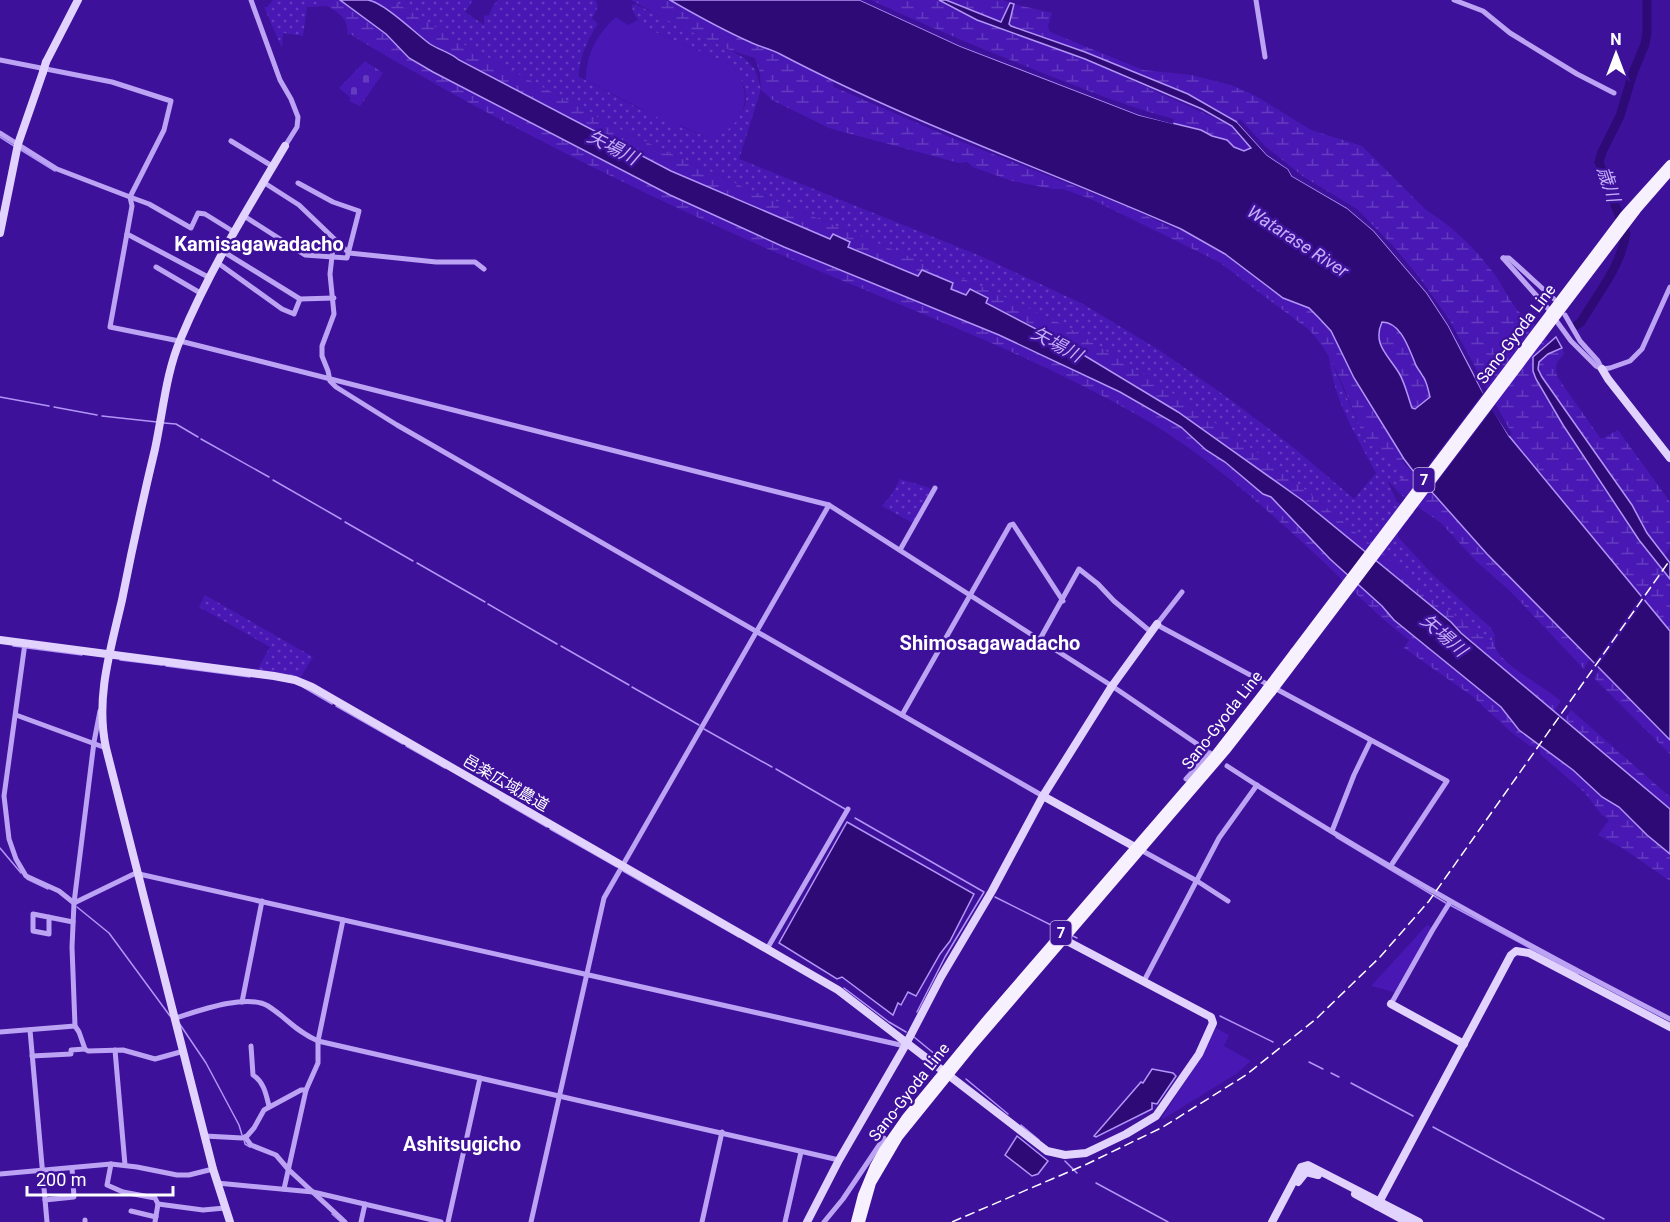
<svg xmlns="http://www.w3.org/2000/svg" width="1670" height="1222" font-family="Roboto,'Noto Sans JP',sans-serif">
	<defs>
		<pattern id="grass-dots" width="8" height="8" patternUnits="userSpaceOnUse" patternTransform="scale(1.5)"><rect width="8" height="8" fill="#4918b4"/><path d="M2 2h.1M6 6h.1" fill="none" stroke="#643bbf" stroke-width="1.8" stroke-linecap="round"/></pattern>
		<pattern id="wetland-marsh" width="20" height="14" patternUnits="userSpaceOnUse" patternTransform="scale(1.5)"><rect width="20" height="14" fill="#4918b4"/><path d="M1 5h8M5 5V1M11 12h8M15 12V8" fill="none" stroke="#643bbf"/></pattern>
		<pattern id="cemetery-stones" width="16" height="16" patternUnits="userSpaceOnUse" patternTransform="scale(1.5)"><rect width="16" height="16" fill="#4918b4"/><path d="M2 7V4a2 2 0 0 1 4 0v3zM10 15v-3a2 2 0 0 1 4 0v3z" fill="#643bbf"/></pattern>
	</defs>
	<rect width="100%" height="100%" fill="#3d119a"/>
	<!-- grass -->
	<g fill="url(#grass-dots)">
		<path d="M273 0H315L327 6 307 7 303 36 283 33 282 48 264 7H267Z"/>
		<path d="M392 0H473L465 12 484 25V16L489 15 493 6 498 0H595C600 6 596 12 592 18L598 24C586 41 581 56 578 76L638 108 709 138C717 132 737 119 742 111 752 96 741 75 729 64L648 29C641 23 632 15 632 5L635 4 730 50 744 58 755 69 761 89 739 159 978 255 1083 304 1159 350 1231 400 1294 448 1354 499 1376 473C1356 435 1333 399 1329 356L1367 444 1386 452 1405 476 1394 487 1387 480 1397 502 1414 512 1398 533V537L1433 575 1491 628 1495 636 1491 641 1485 639 1476 633 1279 468 1162 386 1066 326 985 288 752 191 627 133 461 43Z"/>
		<path d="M900 479 930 488 931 493 913 523 882 506 892 494Z"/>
		<path d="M205 595 313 657 300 678 257 670 270 647 199 607Z"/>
	</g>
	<!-- wetland -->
	<g fill="url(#wetland-marsh)">
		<path d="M315 0H340L386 34 409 58 433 72 670 195 784 247 999 335 1120 392 1181 427 1206 450 1225 462 1263 494 1271 497 1330 559 1382 606 1394 620 1501 707 1519 730 1573 770 1602 797 1619 807 1647 835 1670 854V881L1624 849 1598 835 1609 820 1602 815 1585 793 1540 754V750L1533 746H1530L1511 732 1472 696 1404 648 1409 640C1374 614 1346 582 1314 553 1262 505 1200 450 1139 416 1035 357 922 314 812 268 687 215 565 156 446 90 414 71 381 54 350 34L347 35C351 15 330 8 315 0Z"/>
		<path d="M370 0H392L461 43 627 133 672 154 752 191 985 288 1066 326 1162 386 1279 468 1476 633 1489 641 1494 639 1495 636C1495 640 1494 643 1495 646 1498 663 1548 689 1561 701L1554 712 1461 633 1451 622 1302 500 1178 412 1128 380 1032 325 986 303 969 290 967 295 951 289 953 283 922 270 918 276 848 247 833 234 830 239 671 171 459 59 452 54 431 45 413 29 397 19 392 12Z"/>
		<path d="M631 0H670L751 43 778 53 823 75 834 83 833 86 834 87 947 136 1130 208 1179 231 1181 229 1224 254 1283 298 1309 308 1319 318 1331 331 1354 378 1404 459 1401 460 1487 554 1590 658 1584 669 1510 591 1476 561 1441 523 1401 495 1394 487 1404 475 1386 452 1367 444C1351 408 1336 356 1308 329L1219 262 1091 199 1063 189H1052L1012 181 973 167 967 162 959 163 829 128 772 100 761 89 760 73 755 58 730 50 676 25Z"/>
		<path d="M871 0H939L977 20 1085 59 1232 126 1252 147 1244 151 1234 147 1227 140 1212 136 1201 130 1173 124 1174 119C1128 107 1084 89 1040 72 983 49 926 26 871 0Z"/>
		<path d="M946 0H1003L1010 3 1001 22Z"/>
		<path d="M1014 4 1052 13 1048 26 1050 32 1143 70 1191 75 1231 85 1254 95 1311 130 1362 146 1426 210C1452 226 1477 250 1495 275 1504 288 1511 304 1522 315H1527L1548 342 1541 348 1532 362 1533 370 1541 389 1639 540 1670 579V631L1509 436 1512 434 1449 319 1419 277 1394 247 1357 209 1304 177 1265 146 1240 119 1237 122 1188 94 1085 52 1011 26 1009 21Z"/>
		<path d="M1381 322C1404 322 1408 353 1417 367 1423 377 1427 385 1430 397L1415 410 1412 409C1408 397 1405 383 1399 373 1388 355 1372 345 1381 322Z"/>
		<path d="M1562 348 1564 354C1556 363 1554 366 1558 378L1601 439 1618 430 1670 502V548L1664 556 1647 533 1632 505 1542 378 1538 369 1539 362 1548 354Z"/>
		<path d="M1600 668 1670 740V754L1594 678Z"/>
		<path d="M1571 710 1670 797V809L1564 720Z"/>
	</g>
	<!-- cemetery -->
	<path fill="url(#cemetery-stones)" d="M365 61 383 73 360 106 349 101 351 98 339 88Z"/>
	<!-- park -->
	<g fill="#4918b4">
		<path d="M616 17 628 25 638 20 648 29 729 64C747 80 751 106 734 124 728 131 717 135 709 138L682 126 670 124 586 80C586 54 597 34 616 17Z"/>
		<path d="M1427 925 1431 927 1397 990 1394 992 1371 986Z"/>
		<path d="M1216 1028 1229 1035 1224 1046 1251 1061 1236 1074 1163 1119 1162 1117 1204 1052Z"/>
	</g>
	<!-- water -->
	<g fill="#2e0a76" stroke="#b295f8" stroke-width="1.5" fill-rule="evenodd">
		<path d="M340 0C349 0 360 0 368 0 385 3 415 33 430 44 439 50 450 52 459 60L671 171 830 239 833 234 850 242 848 247 918 276 922 270 953 283 951 289 966 295 970 289 988 298 986 303 1067 345 1178 412 1302 500 1451 622 1461 633 1670 809V854L1647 835 1619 807 1602 797 1573 770 1519 730 1501 707 1394 620 1382 606 1330 559 1271 497 1263 494 1225 462 1206 450 1181 427 1120 392 999 335 784 247 670 195 433 72 409 58 386 34Z"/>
		<path d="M670 0H860L960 46 1139 115 1201 130 1212 136 1227 140 1234 147 1244 151 1251 148 1232 126 1202 109 1085 59 977 20 939 0H946L1001 22 1010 3 1014 4 1009 24 1011 26 1085 52 1188 94 1237 122 1267 155 1288 169 1292 176 1347 208 1374 231 1427 293 1448 325 1481 389 1509 436 1670 631V740L1487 554 1414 472 1404 459 1354 378 1331 331 1319 318 1309 308 1283 298 1225 254 1181 229C1047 170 909 122 780 54 771 49 760 47 750 42 723 30 696 15 670 0ZM1382 322C1401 322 1409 349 1415 363 1416 367 1420 371 1422 375 1427 381 1428 389 1430 397L1415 409 1412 408C1408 397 1405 383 1399 373 1388 355 1372 344 1382 322Z"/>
		<path d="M1556 337 1562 348 1548 354 1539 362 1538 369 1542 377 1632 505 1647 533 1670 563V579L1639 540 1563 425 1536 379 1533 371V357Z"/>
		<path d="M847 822 974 894 950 941 940 954 916 996 908 992 901 1005 898 1003 893 1015 842 977 837 979 779 943Z"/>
		<path d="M1152 1069 1173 1073 1176 1076 1157 1104 1152 1103V1109L1096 1137 1094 1136 1141 1082 1143 1083Z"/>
		<path d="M1017 1136 1048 1161 1038 1174 1032 1176 1005 1155Z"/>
	</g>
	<!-- pier -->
	<g fill="#3d119a">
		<path d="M860 0H867L961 43 1140 112 1174 121 1173 124 1139 115 960 46Z"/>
		<path d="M1239 120 1269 153 1290 167 1294 174 1331 195 1361 215 1376 229 1418 276 1450 324 1483 387 1511 435 1509 436 1492 410 1429 493 1417 480 1483 393 1473 372 1448 325 1427 293 1374 231 1347 208 1292 176 1288 169 1267 155 1237 122Z"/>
		<path d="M1643 594 1646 598 1596 669 1593 665Z"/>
	</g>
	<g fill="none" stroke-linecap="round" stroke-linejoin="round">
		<!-- stream -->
		<g stroke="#b295f8" stroke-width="1.5">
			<path d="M0 137 14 146"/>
			<path d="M21 150 55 171"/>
			<path d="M0 397 49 406"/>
			<path d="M54 407 97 415"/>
			<path d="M102 416 157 422"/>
			<path d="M164 423 176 424 198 437"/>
			<path d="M201 439 269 477"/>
			<path d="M273 480 341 519"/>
			<path d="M345 522 413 561"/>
			<path d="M417 563 485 602"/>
			<path d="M488 604 557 644"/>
			<path d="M13 646 22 647"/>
			<path d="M561 646 629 685"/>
			<path d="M27 648 82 655"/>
			<path d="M120 660 162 665"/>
			<path d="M166 666 250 677"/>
			<path d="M303 687 332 704"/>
			<path d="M632 687 699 725"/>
			<path d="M336 706 403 744"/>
			<path d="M704 729 772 767"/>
			<path d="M406 746 445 768"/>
			<path d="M776 769 845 809"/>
			<path d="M500 800 547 827"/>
			<path d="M855 818 984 892 945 957 917 1012"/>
			<path d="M550 829 617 867"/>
			<path d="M1336 837 1446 903"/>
			<path d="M0 848 21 873"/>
			<path d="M623 871 739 937"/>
			<path d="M27 879 48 889"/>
			<path d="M995 897 1059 929"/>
			<path d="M1450 905 1578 974"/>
			<path d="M77 907 109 933 170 1016"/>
			<path d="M1071 935 1077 938"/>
			<path d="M844 988 889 1022 906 1032"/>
			<path d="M1220 1016 1273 1042"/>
			<path d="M179 1023 206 1063 239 1125 242 1135"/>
			<path d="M914 1037 942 1060"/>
			<path d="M1309 1062 1323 1069"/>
			<path d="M1331 1073 1339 1077"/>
			<path d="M966 1079 1008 1114"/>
			<path d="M1351 1083 1413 1116"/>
			<path d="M1021 1125 1039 1140"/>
			<path d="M1433 1127 1604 1219"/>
			<path d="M244 1140 245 1144 250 1147"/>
			<path d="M1065 1161 1077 1173"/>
			<path d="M1096 1183 1168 1222"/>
			<path d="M332 1214 341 1222"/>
		</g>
		<!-- river -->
		<path stroke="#2e0a76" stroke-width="9" d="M1577 325 1581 322C1598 293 1620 268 1626 234L1599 162 1602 152 1620 116 1633 73 1645 44 1647 32V0"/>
		<!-- street -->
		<g stroke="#bca3f4" stroke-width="5">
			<path d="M251 0 280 80 291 99 298 117 297 127 285 146"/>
			<path d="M1256 0 1265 57"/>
			<path d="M1454 0 1483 11 1510 33 1577 74 1614 93"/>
			<path d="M0 60 112 82 171 101 164 130 130 197 149 204 191 228 198 213 205 214 234 232"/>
			<path d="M0 133 57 169 130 197 132 206 110 327 184 342 829 505 1112 686 1206 750"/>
			<path d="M231 141 272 166"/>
			<path d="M263 182 299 205 349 253 436 262H475L484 269"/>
			<path d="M244 216 305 255 347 258 359 211 333 202 298 183"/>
			<path d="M127 234 210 278"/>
			<path d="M334 239 330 274 334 314 322 346V356L328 371 330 381 336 387 397 425 1043 796"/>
			<path d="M224 252 300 299 334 298"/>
			<path d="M1503 258 1551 312"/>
			<path d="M1503 258H1509L1554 299"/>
			<path d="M218 263 282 309 294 314 300 299"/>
			<path d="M156 267 202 294"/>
			<path d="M1565 315 1580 341 1598 361 1601 367"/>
			<path d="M1555 319 1571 341 1596 366 1602 369 1610 368 1630 361 1642 349 1670 287"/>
			<path d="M900 550 935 488"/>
			<path d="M1182 592 1157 624 1161 627 1447 781 1390 867"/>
			<path d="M1040 639 1079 569 1098 584 1114 601 1151 632"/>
			<path d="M25 643 4 796 9 839 16 859 26 876 59 891 74 903"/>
			<path d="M100 711 94 742 74 903 72 947 75 1026 79 1032 85 1049 88 1051 123 1050 155 1059 184 1051"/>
			<path d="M16 715 106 748"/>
			<path d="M902 715 1010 525 1013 524 1063 601"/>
			<path d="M1227 766C1370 859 1518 941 1670 1019"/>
			<path d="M1186 779 1210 753 1213 757"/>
			<path d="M1332 831 1354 775 1370 742"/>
			<path d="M1139 849 1197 881 1228 901"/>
			<path d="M139 874 905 1046"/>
			<path d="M74 903 138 872"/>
			<path d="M49 917V934L33 931V914L73 922"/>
			<path d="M767 949 848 809"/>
			<path d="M1144 981 1219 838 1257 785"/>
			<path d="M242 1002 262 901"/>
			<path d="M1391 1004 1432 931 1450 902"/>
			<path d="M176 1018C198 1011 247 993 268 1006 287 1018 295 1031 318 1041L839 1160"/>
			<path d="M30 1030 47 1222"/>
			<path d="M0 1032 75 1026"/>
			<path d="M251 1046 253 1075C264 1082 266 1094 269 1106"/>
			<path d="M115 1050 125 1165"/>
			<path d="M32 1056 71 1054V1050L85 1049"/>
			<path d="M205 1136 242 1138 247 1136 254 1128 264 1110 301 1090H306"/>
			<path d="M245 1137 251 1145 276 1155 288 1169 345 1222"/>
			<path d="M111 1164 107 1185 123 1192 155 1198 158 1204 155 1222"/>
			<path d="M0 1174 111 1164 137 1167 177 1175H189L213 1169"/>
			<path d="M217 1183 313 1192 441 1222"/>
			<path d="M284 1189 306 1090 318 1063V1041L343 920"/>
			<path d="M45 1200 74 1197 72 1168"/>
			<path d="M158 1204 203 1210 225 1208"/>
			<path d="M131 1211 156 1217"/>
			<path d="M85 1220V1222"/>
			<path d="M361 1222 365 1204"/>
			<path d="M448 1222 480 1078"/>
			<path d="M531 1222 604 898 829 505"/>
			<path d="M702 1222 722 1132"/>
			<path d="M785 1222 801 1152"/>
			<path d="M824 1222 843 1199 884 1138"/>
		</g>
		<!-- secondary -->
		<g stroke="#e1d3fd" stroke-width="8">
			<path d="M46 62 78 0"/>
			<path d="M0 233 18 144 43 72"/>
			<path d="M1602 369 1608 379 1670 458"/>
			<path d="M0 640 274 676 295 680 312 687 838 990 1047 1151 1065 1155 1086 1153 1126 1134 1156 1116 1199 1054 1213 1023 1211 1017 1207 1015 1065 940"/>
			<path d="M1043 796 1135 847"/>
			<path d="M1391 1004 1464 1044"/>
			<path d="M1298 1182 1306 1172 1318 1175"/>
			<path d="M1355 1194 1407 1222"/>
			<path d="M1377 1206 1511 955 1516 951 1529 953 1670 1027"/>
			<path d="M230 1222 213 1169 106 748C95 698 111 648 122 600 132 549 143 499 155 449 163 412 166 372 181 338 209 271 248 208 285 146"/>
			<path d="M807 1222 839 1160 905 1046 941 977 992 891 1043 796 1112 686 1157 624"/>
			<path d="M1272 1222 1301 1167 1308 1165 1419 1222"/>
		</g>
		<!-- primary -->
		<g stroke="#f6f0ff" stroke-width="8">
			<path d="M1294 652 1624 215 1670 164"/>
			<path d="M1300 655 1637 210 1670 172"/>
			<path d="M855 1222 862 1195 874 1166 883 1150 906 1117 985 1021 1213 757 1266 689"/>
			<path d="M861 1222 872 1183 899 1137 971 1048 1226 751 1272 692"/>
		</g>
		<!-- rail -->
		<path stroke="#fff" stroke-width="1.5" stroke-dasharray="10 4.5" stroke-linecap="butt" d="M952 1222 1087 1164 1163 1127 1246 1075 1316 1019 1380 957 1429 901 1670 560"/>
		<!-- secondary-bridge -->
		<path stroke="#e1d3fd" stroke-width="8" d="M43 72 46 62"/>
		<!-- primary-bridge -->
		<g stroke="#f6f0ff" stroke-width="8">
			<path d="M1266 689 1294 652"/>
			<path d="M1272 692 1300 655"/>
		</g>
	</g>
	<g text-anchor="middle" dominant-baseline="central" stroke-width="5" stroke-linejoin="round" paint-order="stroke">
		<!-- shield labels -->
		<g fill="#3d119a" stroke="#c5b8e1" stroke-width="1.5">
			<rect x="1413.5" y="468" width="21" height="24" rx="4.5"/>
			<rect x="1050.5" y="921" width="21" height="24" rx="4.5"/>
		</g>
		<g font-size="15" font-weight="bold" fill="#fff">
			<text x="1424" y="480">7</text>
			<text x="1061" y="933">7</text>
		</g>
		<!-- street labels -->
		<g font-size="16" fill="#fff" stroke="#3d119a">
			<text transform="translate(1516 334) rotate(-53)">Sano-Gyoda Line</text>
			<text transform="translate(1222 720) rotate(-52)">Sano-Gyoda Line</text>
			<text transform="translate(506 783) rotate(30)">邑楽広域農道</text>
			<text transform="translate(909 1092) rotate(-52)">Sano-Gyoda Line</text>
		</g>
		<!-- water labels -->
		<g font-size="18" font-style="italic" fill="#c6b0fb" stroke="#3d119a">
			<text transform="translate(613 147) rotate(27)">矢場川</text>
			<text transform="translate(1609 184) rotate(72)">歳川</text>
			<text transform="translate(1298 241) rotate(33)">Watarase River</text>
			<text transform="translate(1057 344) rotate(28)">矢場川</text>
			<text transform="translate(1444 635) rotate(41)">矢場川</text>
		</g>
		<!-- quarter labels -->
		<g font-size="20" font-weight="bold" fill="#fff" stroke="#3d119a">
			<text x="259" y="244">Kamisagawadacho</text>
			<text x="990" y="643">Shimosagawadacho</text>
			<text x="462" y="1144">Ashitsugicho</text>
		</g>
	</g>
	<!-- north arrow -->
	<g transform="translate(1616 54)" stroke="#3d119a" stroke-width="4.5" paint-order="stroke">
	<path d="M0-4.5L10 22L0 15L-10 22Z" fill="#ffffff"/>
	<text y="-9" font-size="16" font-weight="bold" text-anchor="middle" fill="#ffffff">N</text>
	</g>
	<!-- scale -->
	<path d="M27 1186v9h146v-9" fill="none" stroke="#ffffff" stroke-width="3"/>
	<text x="36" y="1186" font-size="18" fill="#ffffff" stroke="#3d119a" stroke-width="4.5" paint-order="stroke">200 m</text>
</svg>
